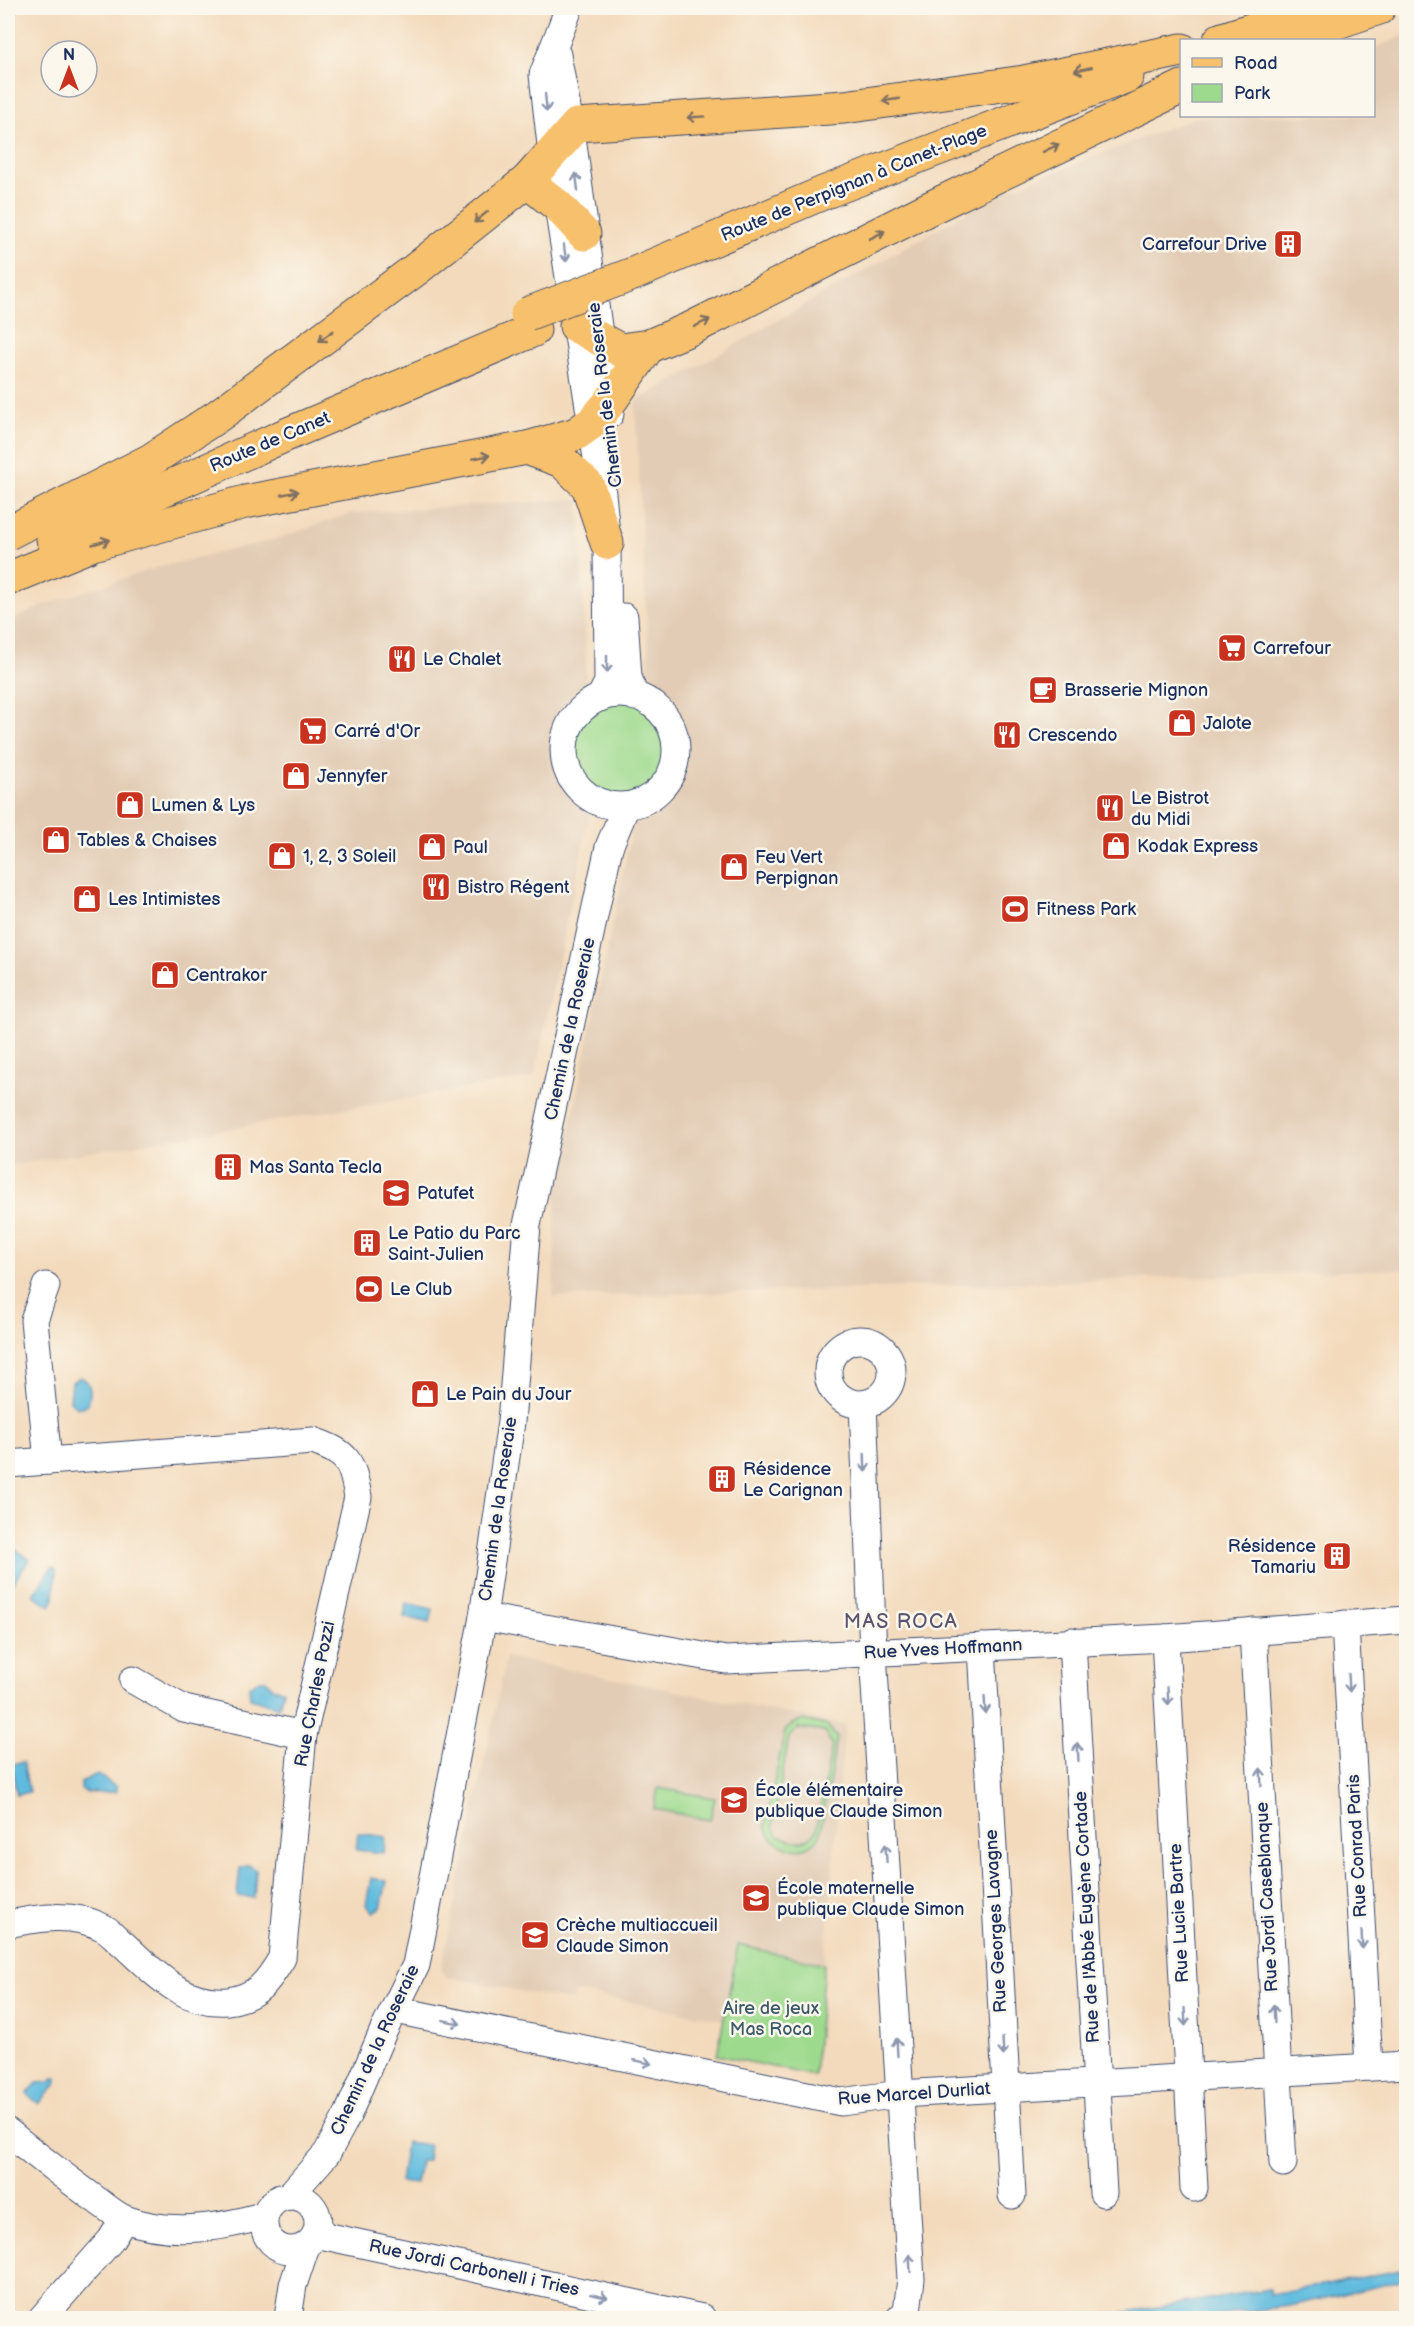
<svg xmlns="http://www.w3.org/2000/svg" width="1414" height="2326" font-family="'Balsamiq Sans',sans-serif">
	<rect width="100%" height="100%" fill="#fbf7ec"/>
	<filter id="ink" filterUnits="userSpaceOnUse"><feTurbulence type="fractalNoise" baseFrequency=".0167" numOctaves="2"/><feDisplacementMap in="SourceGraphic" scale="12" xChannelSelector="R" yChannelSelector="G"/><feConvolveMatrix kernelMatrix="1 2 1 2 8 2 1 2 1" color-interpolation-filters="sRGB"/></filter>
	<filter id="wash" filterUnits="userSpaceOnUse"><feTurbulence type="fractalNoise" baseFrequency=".008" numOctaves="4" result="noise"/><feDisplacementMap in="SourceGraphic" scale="24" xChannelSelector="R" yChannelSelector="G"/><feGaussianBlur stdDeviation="1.35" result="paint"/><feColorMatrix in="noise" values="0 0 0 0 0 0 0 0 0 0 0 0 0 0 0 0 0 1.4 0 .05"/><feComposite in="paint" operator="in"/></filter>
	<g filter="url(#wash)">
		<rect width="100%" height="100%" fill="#f3dabc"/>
		<!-- built -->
		<g fill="#e2ccb5">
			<path d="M1406 35V1269L828 1290 553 1297 556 1197 637 804 657 793 664 716 651 704 635 402 1004 191 1199 116H1374V48Z"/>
			<path d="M579 499 586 668 584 707 572 721 579 788 593 799 534 1077 8 1166V622L44 605 158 567 277 539 351 513Z"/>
			<path d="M506 1657 845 1725 824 1964 738 1946 723 2020 578 1992H575L573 2001 447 1977 441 1970Z"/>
		</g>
		<!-- green -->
		<g fill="#9eda8e" stroke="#5c8476" stroke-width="1.5" fill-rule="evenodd">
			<circle cx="620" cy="750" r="55"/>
			<path d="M803 1720 828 1726 837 1738 820 1835C808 1859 771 1849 765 1826L785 1731 792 1724ZM798 1728 824 1732 832 1744 816 1831C805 1846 794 1841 778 1836L773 1826 789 1737Z"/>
			<path d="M658 1788 715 1798 710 1820 654 1809Z"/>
			<path d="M738 1945 824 1964 814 2076 717 2055Z"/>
		</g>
		<!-- water -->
		<g fill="#61bbde" stroke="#3e759e" stroke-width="1.5">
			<path d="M80 1377C92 1381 92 1395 87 1405L77 1408 70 1401 72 1382Z"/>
			<path d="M15 1549 30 1559 8 1590V1560Z"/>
			<path d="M52 1567 56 1569 54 1599 50 1606 33 1595Z"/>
			<path d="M406 1603 433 1609 430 1623 404 1617Z"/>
			<path d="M259 1680H266L272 1688 283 1690 279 1707 250 1698 249 1687Z"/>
			<path d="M23 1762 29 1792 17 1795 11 1764Z"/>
			<path d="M97 1774 116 1787V1792L87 1793 81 1789V1782Z"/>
			<path d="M358 1833 386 1837 384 1853 356 1850Z"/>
			<path d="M249 1865 256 1870 254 1898 237 1896 240 1868Z"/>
			<path d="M371 1878 387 1881 381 1908 373 1912 366 1905Z"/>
			<path d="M53 2078H57V2083L39 2104 27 2094 37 2083 51 2082Z"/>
			<path d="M406 2142 429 2145 427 2161H420L416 2184 400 2182Z"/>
			<path d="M1406 2269V2280L1290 2306 1192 2318H1090L1270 2289V2295Z"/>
		</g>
	</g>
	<g filter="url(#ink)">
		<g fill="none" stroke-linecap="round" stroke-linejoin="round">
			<!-- minor casing -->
			<g stroke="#3b496c" stroke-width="29">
				<g id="minor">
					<path d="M569 8 543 75 558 206 601 484 607 543 608 682 600 698"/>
					<path d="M557 55 571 130 610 414"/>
					<path d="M624 617 628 677 635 697"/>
					<circle cx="620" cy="750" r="56"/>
					<path d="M46 1286 34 1320 48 1461"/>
					<circle cx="860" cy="1372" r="32"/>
					<path d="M863 1404 873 1653 911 2279 907 2311 900 2318"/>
					<path d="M8 1464 313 1441C348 1453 352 1461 358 1497L303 1735 282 1958C268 1982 257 1997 228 2001 182 2005 154 1972 123 1944 116 1939 110 1930 102 1927 71 1912 39 1918 8 1924"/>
					<path d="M483 1617 726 1660 1165 1638 1406 1620"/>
					<path d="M1345 1624 1369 2067"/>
					<path d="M1253 1631 1283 2163"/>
					<path d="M1165 1638 1194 2188"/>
					<path d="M1072 1641 1103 2193"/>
					<path d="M982 1647 1012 2195"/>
					<path d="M133 1680 184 1709 303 1735"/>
					<path d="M395 2010 841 2102 900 2094 1406 2065"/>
					<path d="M8 2132C36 2155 65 2177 95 2199 104 2205 115 2215 125 2219 170 2236 222 2228 265 2215"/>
					<circle cx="291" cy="2223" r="27"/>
					<path d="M289 2196 327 2153 348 2114 382 2034 416 1965 483 1617 511 1422 527 1225 609 847 626 806"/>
					<path d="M316 2234 702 2318"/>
					<path d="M42 2318 111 2240 124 2219"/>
					<path d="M288 2318 293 2285 306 2246"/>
				</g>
			</g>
			<!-- major casing -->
			<g stroke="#3b496c" stroke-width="35">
				<g id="major">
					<path d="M1293 37 1379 8"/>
					<path d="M1220 40 1318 8"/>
					<path d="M527 181 558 206 584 234"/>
					<path d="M633 274 823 193 1127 76"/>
					<path d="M576 326 620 350 649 346 692 328 928 209 1182 87"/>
					<path d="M527 448 562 461 588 486 607 543"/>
					<path d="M8 533 151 460 219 415 415 270 527 181 577 125 844 107 1024 82 1182 50"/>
					<path d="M53 539 288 434 534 330"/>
					<path d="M8 579 93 544 245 502 527 448 576 434 593 422 609 403 649 346"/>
				</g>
			</g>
			<!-- minor -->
			<use href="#minor" stroke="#fff" stroke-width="27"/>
			<!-- major -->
			<use href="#major" stroke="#f7c06c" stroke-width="33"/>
			<!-- major-bridge casing -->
			<g stroke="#3b496c" stroke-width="35" stroke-linecap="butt">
				<path id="major-bridge" d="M527 314 633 274"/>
			</g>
			<!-- major-bridge -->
			<use href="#major-bridge" stroke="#f7c06c" stroke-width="33"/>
		</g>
		<!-- one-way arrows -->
		<defs><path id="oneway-shaft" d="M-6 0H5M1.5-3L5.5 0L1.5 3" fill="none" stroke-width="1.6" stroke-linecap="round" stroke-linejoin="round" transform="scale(1.5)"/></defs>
		<g stroke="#7e7064">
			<use href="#oneway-shaft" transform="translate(1083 69) rotate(168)"/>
			<use href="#oneway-shaft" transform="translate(891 100) rotate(172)"/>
			<use href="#oneway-shaft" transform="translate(696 117) rotate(176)"/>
			<use href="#oneway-shaft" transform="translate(1051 148) rotate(-26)"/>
			<use href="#oneway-shaft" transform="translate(481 217) rotate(141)"/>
			<use href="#oneway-shaft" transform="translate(877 235) rotate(-27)"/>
			<use href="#oneway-shaft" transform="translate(702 323) rotate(-26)"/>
			<use href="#oneway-shaft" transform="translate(326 336) rotate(144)"/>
			<use href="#oneway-shaft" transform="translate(481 457) rotate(-11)"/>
			<use href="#oneway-shaft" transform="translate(290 493) rotate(-11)"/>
			<use href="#oneway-shaft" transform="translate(101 542) rotate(-16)"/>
		</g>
		<g stroke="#8d97ae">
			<use href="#oneway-shaft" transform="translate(546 103) rotate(84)"/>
			<use href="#oneway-shaft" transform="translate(577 182) rotate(-97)"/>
			<use href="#oneway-shaft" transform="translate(565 253) rotate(82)"/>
			<use href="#oneway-shaft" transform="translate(607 664) rotate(90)"/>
			<use href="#oneway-shaft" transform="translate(865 1463) rotate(88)"/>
			<use href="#oneway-shaft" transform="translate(1349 1683) rotate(87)"/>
			<use href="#oneway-shaft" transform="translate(1168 1696) rotate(87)"/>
			<use href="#oneway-shaft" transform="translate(985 1705) rotate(87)"/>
			<use href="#oneway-shaft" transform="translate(1078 1752) rotate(-93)"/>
			<use href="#oneway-shaft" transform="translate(1261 1777) rotate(-93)"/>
			<use href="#oneway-shaft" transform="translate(886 1853) rotate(-94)"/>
			<use href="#oneway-shaft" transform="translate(1362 1940) rotate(87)"/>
			<use href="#oneway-shaft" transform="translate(1274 2014) rotate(-93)"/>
			<use href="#oneway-shaft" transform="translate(1185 2017) rotate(87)"/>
			<use href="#oneway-shaft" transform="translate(452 2022) rotate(12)"/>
			<use href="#oneway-shaft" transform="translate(897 2047) rotate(-93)"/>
			<use href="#oneway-shaft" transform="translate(1003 2047) rotate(87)"/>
			<use href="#oneway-shaft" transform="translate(643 2062) rotate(12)"/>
			<use href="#oneway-shaft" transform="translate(910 2263) rotate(-93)"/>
			<use href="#oneway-shaft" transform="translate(599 2296) rotate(12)"/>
		</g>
	</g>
	<!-- icons -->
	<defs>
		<g id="building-square" transform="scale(1.5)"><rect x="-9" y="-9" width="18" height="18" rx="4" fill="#c8321e" stroke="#fbf7ec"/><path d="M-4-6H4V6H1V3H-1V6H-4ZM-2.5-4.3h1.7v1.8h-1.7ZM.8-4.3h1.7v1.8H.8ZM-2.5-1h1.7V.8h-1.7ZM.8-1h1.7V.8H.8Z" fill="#fff"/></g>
		<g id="supermarket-square" transform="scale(1.5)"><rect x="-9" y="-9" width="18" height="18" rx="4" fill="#c8321e" stroke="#fbf7ec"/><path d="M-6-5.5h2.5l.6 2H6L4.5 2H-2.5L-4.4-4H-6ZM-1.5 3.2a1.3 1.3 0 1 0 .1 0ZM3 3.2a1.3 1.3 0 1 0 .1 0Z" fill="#fff"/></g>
		<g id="restaurant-square" transform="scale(1.5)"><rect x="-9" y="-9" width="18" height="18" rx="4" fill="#c8321e" stroke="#fbf7ec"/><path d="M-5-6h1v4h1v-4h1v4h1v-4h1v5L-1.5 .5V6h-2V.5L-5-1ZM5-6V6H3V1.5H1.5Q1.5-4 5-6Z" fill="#fff"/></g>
		<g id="cafe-square" transform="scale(1.5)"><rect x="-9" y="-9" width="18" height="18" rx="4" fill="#c8321e" stroke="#fbf7ec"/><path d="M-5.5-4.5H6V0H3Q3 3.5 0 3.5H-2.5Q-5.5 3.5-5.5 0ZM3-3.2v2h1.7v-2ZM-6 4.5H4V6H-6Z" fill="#fff"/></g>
		<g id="shop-square" transform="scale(1.5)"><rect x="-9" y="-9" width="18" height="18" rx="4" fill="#c8321e" stroke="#fbf7ec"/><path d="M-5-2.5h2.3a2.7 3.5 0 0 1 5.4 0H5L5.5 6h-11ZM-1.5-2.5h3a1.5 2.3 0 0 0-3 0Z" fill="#fff"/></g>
		<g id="stadium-square" transform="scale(1.5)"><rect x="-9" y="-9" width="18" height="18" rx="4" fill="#c8321e" stroke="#fbf7ec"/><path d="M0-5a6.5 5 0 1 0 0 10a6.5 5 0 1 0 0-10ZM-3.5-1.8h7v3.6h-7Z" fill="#fff"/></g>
		<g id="school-square" transform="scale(1.5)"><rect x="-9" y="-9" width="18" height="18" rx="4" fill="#c8321e" stroke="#fbf7ec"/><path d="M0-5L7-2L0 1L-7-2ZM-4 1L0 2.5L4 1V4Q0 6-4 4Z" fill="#fff"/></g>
	</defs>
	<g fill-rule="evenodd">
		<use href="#building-square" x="1288" y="244"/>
		<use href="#supermarket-square" x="1232" y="648"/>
		<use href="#restaurant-square" x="402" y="659"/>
		<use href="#cafe-square" x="1043" y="690"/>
		<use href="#shop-square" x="1182" y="723"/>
		<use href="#supermarket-square" x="313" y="731"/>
		<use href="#restaurant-square" x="1007" y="735"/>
		<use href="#shop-square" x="296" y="776"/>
		<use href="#shop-square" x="130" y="805"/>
		<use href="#restaurant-square" x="1110" y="808"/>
		<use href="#shop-square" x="56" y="840"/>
		<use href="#shop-square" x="1116" y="846"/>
		<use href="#shop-square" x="432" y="847"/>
		<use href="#shop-square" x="282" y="856"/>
		<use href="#shop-square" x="734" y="867"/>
		<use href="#restaurant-square" x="436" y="887"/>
		<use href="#shop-square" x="87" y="899"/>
		<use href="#stadium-square" x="1015" y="909"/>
		<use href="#shop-square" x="165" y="975"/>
		<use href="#building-square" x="228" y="1167"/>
		<use href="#school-square" x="396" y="1193"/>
		<use href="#building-square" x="367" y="1243"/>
		<use href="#stadium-square" x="369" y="1289"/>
		<use href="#shop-square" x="425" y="1394"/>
		<use href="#building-square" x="722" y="1479"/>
		<use href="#building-square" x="1337" y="1556"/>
		<use href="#school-square" x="734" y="1800"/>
		<use href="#school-square" x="756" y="1898"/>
		<use href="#school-square" x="535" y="1935"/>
	</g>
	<g text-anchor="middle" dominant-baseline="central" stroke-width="5" stroke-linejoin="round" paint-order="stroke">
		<!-- street labels -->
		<g font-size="18" fill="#1b2f5e" stroke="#fbf7ec">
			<text transform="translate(854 183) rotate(-22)">Route de Perpignan à Canet-Plage</text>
			<text transform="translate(605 395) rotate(-97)">Chemin de la Roseraie</text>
			<text transform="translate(270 442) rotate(-23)">Route de Canet</text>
			<text transform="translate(570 1029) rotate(-78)">Chemin de la Roseraie</text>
			<text transform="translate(498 1509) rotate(-82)">Chemin de la Roseraie</text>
			<text transform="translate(943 1649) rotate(-3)">Rue Yves Hoffmann</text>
			<text transform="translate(315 1694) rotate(-79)">Rue Charles Pozzi</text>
			<text transform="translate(1357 1846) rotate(-93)">Rue Conrad Paris</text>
			<text transform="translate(1267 1897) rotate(-93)">Rue Jordi Caseblanque</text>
			<text transform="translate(1179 1913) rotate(-93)">Rue Lucie Bartre</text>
			<text transform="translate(1087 1917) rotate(-93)">Rue de l'Abbé Eugène Cortade</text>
			<text transform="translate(996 1921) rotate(-93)">Rue Georges Lavagne</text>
			<text transform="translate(375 2050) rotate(-65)">Chemin de la Roseraie</text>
			<text transform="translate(914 2094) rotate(-4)">Rue Marcel Durliat</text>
			<text transform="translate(474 2268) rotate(12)">Rue Jordi Carbonell i Tries</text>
		</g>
		<!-- poi labels -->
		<g font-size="18" fill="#1b2f5e" stroke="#fbf7ec" text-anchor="start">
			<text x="1267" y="244" text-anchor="end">Carrefour Drive</text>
			<text x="1253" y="648">Carrefour</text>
			<text x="423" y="659">Le Chalet</text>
			<text x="1064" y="690">Brasserie Mignon</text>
			<text x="1203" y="723">Jalote</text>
			<text x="334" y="731">Carré d'Or</text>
			<text x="1028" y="735">Crescendo</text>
			<text x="317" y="776">Jennyfer</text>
			<text x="1131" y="798">Le Bistrot<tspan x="1131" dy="21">du Midi</tspan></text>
			<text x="151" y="805">Lumen &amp; Lys</text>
			<text x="77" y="840">Tables &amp; Chaises</text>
			<text x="1137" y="846">Kodak Express</text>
			<text x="453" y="847">Paul</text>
			<text x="303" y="856">1, 2, 3 Soleil</text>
			<text x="755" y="857">Feu Vert<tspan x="755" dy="21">Perpignan</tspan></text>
			<text x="457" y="887">Bistro Régent</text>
			<text x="108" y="899">Les Intimistes</text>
			<text x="1036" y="909">Fitness Park</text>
			<text x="186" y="975">Centrakor</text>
			<text x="249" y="1167">Mas Santa Tecla</text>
			<text x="417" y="1193">Patufet</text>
			<text x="388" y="1233">Le Patio du Parc<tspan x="388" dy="21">Saint-Julien</tspan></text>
			<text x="390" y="1289">Le Club</text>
			<text x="446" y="1394">Le Pain du Jour</text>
			<text x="743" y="1469">Résidence<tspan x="743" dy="21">Le Carignan</tspan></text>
			<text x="1316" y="1546" text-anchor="end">Résidence<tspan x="1316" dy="21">Tamariu</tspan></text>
			<text x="755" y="1790">École élémentaire<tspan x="755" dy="21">publique Claude Simon</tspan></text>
			<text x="777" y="1888">École maternelle<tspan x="777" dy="21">publique Claude Simon</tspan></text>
			<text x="556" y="1925">Crèche multiaccueil<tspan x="556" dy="21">Claude Simon</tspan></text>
		</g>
		<!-- park labels -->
		<g font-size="18" fill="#3c5a6a" stroke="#fbf7ec">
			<text x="771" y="2008">Aire de jeux<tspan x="771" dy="21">Mas Roca</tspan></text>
		</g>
		<!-- neighbourhood labels -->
		<g font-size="20" letter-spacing="1.5" fill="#5b5570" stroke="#fbf7ec">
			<text x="901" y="1622">MAS ROCA</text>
		</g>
	</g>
	<!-- margin -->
	<rect width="1414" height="2326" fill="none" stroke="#fbf7ec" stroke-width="30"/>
	<!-- legend -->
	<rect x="1180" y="39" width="195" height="78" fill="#fbf7ec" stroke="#a1a7b3" stroke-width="1.5"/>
	<rect x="1192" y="58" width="30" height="9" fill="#f7c06c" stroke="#a1a7b3" stroke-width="1.5"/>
	<text x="1234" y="69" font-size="18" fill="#1b2f5e">Road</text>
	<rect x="1192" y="84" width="30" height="18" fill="#9eda8e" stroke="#a1a7b3" stroke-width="1.5"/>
	<text x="1234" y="99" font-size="18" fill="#1b2f5e">Park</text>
	<!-- north arrow -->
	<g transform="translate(69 69)"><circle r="28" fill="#fbf7ec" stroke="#a1a7b3" stroke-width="1.5"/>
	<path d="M0-4.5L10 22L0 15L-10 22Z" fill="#c8321e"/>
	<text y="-9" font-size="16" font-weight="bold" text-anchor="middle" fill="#1b2f5e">N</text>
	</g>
</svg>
